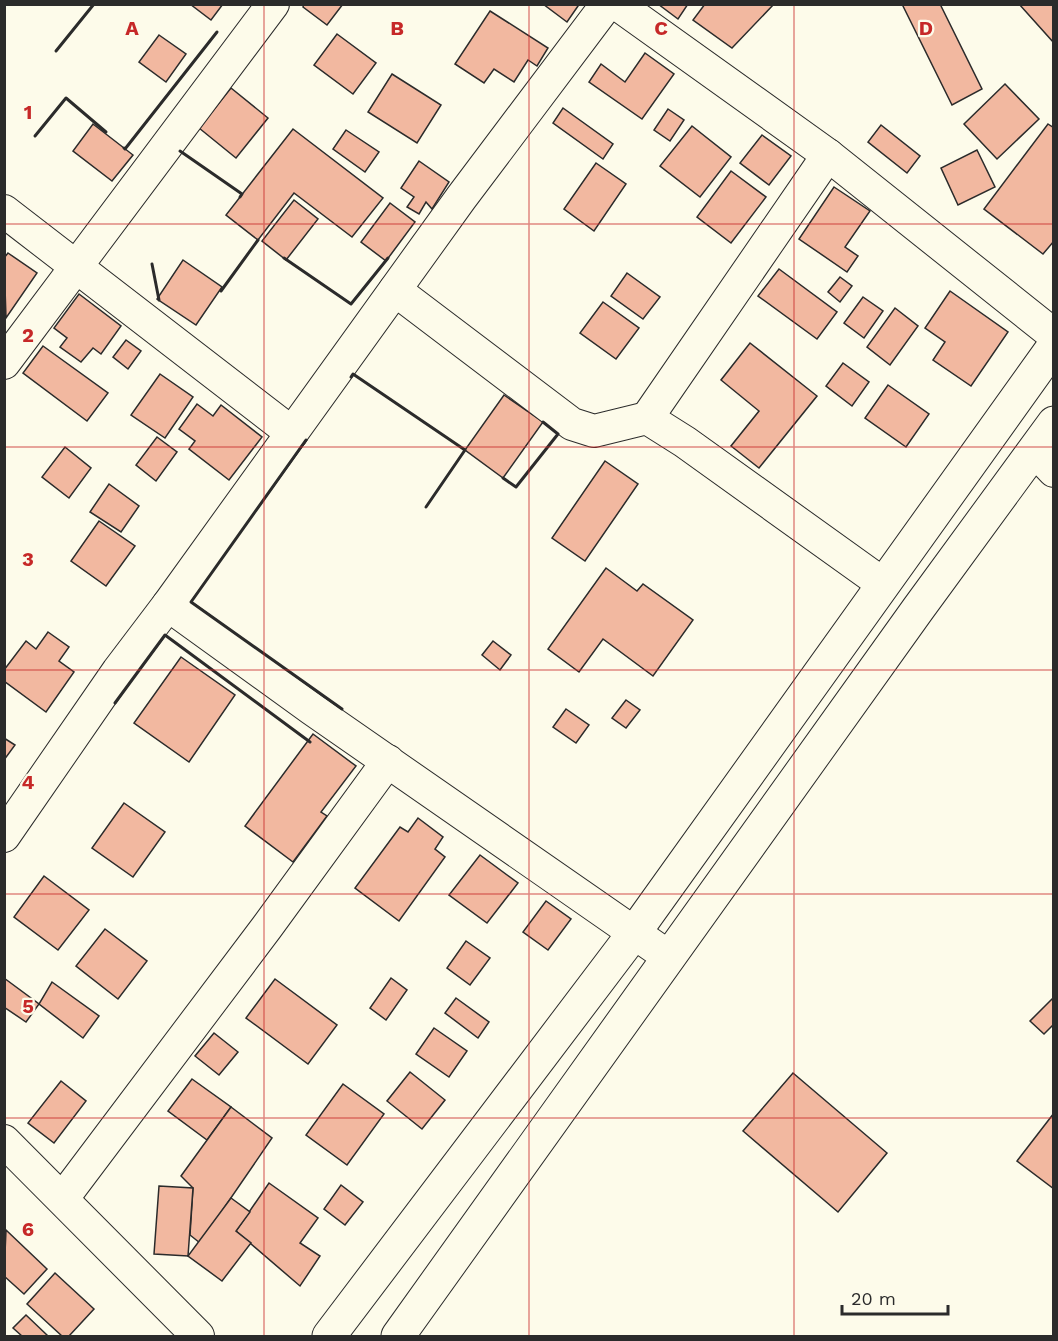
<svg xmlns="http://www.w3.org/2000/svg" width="1058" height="1341" font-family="'Work Sans',sans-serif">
	<rect width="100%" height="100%" fill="#fdfbea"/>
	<!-- building -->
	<g fill="#f2b8a0" stroke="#2b2b2b" stroke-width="1.5">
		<path d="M190 4H223L211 20Z"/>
		<path d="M304 4H343L327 25 303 7Z"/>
		<path d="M543 4H576L578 6 567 22Z"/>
		<path d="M658 4H688L678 19Z"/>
		<path d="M705 4H774L732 48 693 20Z"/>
		<path d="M902 4H940L982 89 952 105Z"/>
		<path d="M1019 4H1054V43Z"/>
		<path d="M490 11 548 48 537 66 528 60 514 82 494 69 484 83 455 64Z"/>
		<path d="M337 34 376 63 353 94 314 65Z"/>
		<path d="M159 35 186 54 166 82 139 62Z"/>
		<path d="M645 53 674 74 642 119 589 82 601 64 625 82Z"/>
		<path d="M392 74 441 105 417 143 368 112Z"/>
		<path d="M1005 84 1039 119 997 159 964 124Z"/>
		<path d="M231 88 268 118 236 158 199 128Z"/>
		<path d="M563 108 613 144 603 159 553 123Z"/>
		<path d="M668 109 684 120 670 141 654 130Z"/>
		<path d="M93 124 133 155 112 181 73 151Z"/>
		<path d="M1048 124 1054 128V241L1043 254 984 209Z"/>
		<path d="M881 125 920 156 907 173 868 142Z"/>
		<path d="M692 126 731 157 700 197 660 166Z"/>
		<path d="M293 129 383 198 352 237 294 193 258 240 226 215Z"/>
		<path d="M346 130 379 152 365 172 333 149Z"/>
		<path d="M762 135 791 156 769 185 740 163Z"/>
		<path d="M977 150 995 187 958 205 941 168Z"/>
		<path d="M419 161 449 182 432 209 426 202 419 214 407 207 414 197 401 188Z"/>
		<path d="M596 163 626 184 594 231 564 209Z"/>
		<path d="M731 171 766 197 731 243 697 217Z"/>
		<path d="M834 187 870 211 845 247 858 256 847 272 799 239Z"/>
		<path d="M294 200 318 219 286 260 262 241Z"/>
		<path d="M390 203 415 222 386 261 361 242Z"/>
		<path d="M8 253 37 273 6 318 4 258Z"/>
		<path d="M183 260 222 287 196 325 157 299Z"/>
		<path d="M779 269 837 312 817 339 758 296Z"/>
		<path d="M627 273 660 297 643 319 611 296Z"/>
		<path d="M840 277 852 286 840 302 828 292Z"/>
		<path d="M950 291 1008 332 971 386 933 360 945 342 925 328Z"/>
		<path d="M79 294 121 326 101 354 93 348 81 362 60 347 67 338 54 328Z"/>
		<path d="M863 297 883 311 864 338 844 323Z"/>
		<path d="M603 302 639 328 616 359 580 333Z"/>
		<path d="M895 308 918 326 890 365 867 347Z"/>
		<path d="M126 340 141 351 128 369 113 357Z"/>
		<path d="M750 343 817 396 759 468 731 446 759 411 721 380Z"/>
		<path d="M43 346 108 393 87 421 23 373Z"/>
		<path d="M843 363 869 382 852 406 826 386Z"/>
		<path d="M160 374 193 397 165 438 131 415Z"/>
		<path d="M888 385 929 414 906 447 865 418Z"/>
		<path d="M504 395 543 422 503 478 465 450Z"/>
		<path d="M197 404 213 416 221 405 262 437 229 480 189 449 195 441 179 429Z"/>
		<path d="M157 437 177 452 156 481 136 465Z"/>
		<path d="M65 447 91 468 69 498 42 477Z"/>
		<path d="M605 461 638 484 585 561 552 538Z"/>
		<path d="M109 484 139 506 121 532 90 512Z"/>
		<path d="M99 521 135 546 106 586 71 561Z"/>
		<path d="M606 568 637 591 643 584 693 620 653 676 603 639 579 672 548 649Z"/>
		<path d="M48 632 69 647 59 661 74 672 46 712 4 681V670L26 641 36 649Z"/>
		<path d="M493 641 511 655 500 670 482 655Z"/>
		<path d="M181 657 235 695 189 762 134 723Z"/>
		<path d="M626 700 640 710 626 728 612 718Z"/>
		<path d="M566 709 589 725 576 743 553 727Z"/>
		<path d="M313 734 356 766 321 812 327 816 293 862 245 826Z"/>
		<path d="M4 738 15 745 4 760Z"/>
		<path d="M124 803 165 832 133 877 92 848Z"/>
		<path d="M418 818 443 837 435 849 445 857 399 921 355 888 400 827 408 832Z"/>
		<path d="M480 855 518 883 487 923 449 895Z"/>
		<path d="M44 876 89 910 58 950 14 917Z"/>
		<path d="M546 901 571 919 548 950 523 932Z"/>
		<path d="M105 929 147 961 118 999 76 966Z"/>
		<path d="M466 941 490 958 470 985 447 968Z"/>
		<path d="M4 978 39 1004 26 1022 4 1007Z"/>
		<path d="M391 978 407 990 386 1020 370 1008Z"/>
		<path d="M275 979 337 1025 308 1064 246 1018Z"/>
		<path d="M52 982 99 1016 83 1038 39 1004Z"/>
		<path d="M1054 997V1024L1044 1034 1030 1021Z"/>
		<path d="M456 998 489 1022 478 1038 445 1013Z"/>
		<path d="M434 1028 467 1051 449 1077 416 1054Z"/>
		<path d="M214 1033 238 1052 219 1075 195 1056Z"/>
		<path d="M410 1072 445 1100 422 1129 387 1101Z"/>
		<path d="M793 1073 887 1153 838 1212 743 1131Z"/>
		<path d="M192 1079 231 1107 207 1140 168 1111Z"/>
		<path d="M61 1081 86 1101 54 1143 28 1123Z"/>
		<path d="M343 1084 384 1114 347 1165 306 1135Z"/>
		<path d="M231 1107 272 1138 200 1243 190 1235 193 1188 181 1176Z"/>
		<path d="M1054 1113V1189L1017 1161Z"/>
		<path d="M269 1183 318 1218 300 1243 320 1256 300 1286 236 1231Z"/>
		<path d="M341 1185 363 1202 345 1225 324 1209Z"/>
		<path d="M159 1186 193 1188 188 1256 154 1254Z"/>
		<path d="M231 1198 250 1212 236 1231 251 1243 222 1281 188 1256Z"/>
		<path d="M6 1230 47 1269 24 1294 4 1276Z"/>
		<path d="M55 1273 94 1309 69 1336H62L27 1304Z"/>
		<path d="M26 1315 48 1336H22L13 1328Z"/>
	</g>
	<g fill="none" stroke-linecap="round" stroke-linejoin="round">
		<!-- street casing -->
		<g stroke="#2b2b2b" stroke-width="34">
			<g id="street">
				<path d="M607 4 461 198 168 605 312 709 669 957"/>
				<path d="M617 4 828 155 1054 335"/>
				<path d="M4 211 292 433"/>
				<path d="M395 290 572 424 594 431 647 418 685 442 883 584"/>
				<path d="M4 363 273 4"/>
				<path d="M647 418 828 155"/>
				<path d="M1035 451 1054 471"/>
				<path d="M4 836 118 671 168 605"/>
				<path d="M4 1141 198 1336"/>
				<path d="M63 1198 267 927 388 761"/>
			</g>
		</g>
		<!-- primary casing -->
		<g stroke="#2b2b2b" stroke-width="35">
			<g id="primary">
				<path d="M329 1336 634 933 1054 346"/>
				<path d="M398 1336 918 609 1054 423"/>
			</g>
		</g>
		<!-- street -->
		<use href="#street" stroke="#fdfbea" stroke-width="32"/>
		<!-- primary -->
		<use href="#primary" stroke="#fdfbea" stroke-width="33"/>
		<!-- wall -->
		<g stroke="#2b2b2b" stroke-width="3">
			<path d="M56 51 94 4"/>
			<path d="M35 136 66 98 106 132"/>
			<path d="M124 148 125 149 217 32"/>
			<path d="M180 151 242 194 240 197"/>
			<path d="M284 258 351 304 388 258"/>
			<path d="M152 264 159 300"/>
			<path d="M221 291 258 240"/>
			<path d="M351 377 353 374 465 450 426 507"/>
			<path d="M306 440 191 602 342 709"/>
			<path d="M503 478 516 487 558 434 543 422"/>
			<path d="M115 703 165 635 310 742"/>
		</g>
	</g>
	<!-- grid -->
	<path fill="none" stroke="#c62828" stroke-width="1.5" stroke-opacity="0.55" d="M264 4V1336M529 4V1336M794 4V1336M4 224H1054M4 447H1054M4 670H1054M4 894H1054M4 1118H1054"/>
	<g font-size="20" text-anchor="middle" font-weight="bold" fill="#c62828" stroke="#fdfbea" stroke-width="4.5" stroke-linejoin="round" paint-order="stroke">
		<text x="132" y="35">A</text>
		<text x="397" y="35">B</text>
		<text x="661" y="35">C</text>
		<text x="926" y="35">D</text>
		<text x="28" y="119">1</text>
		<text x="28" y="342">2</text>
		<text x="28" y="566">3</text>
		<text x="28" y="789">4</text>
		<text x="28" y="1013">5</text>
		<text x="28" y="1236">6</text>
	</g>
	<!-- border -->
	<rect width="1058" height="1341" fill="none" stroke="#2b2b2b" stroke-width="12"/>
	<!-- scale -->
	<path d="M842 1305v9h106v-9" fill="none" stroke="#2b2b2b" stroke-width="3"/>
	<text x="851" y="1305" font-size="18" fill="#2b2b2b" stroke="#fdfbea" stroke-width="4.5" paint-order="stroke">20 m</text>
</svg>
